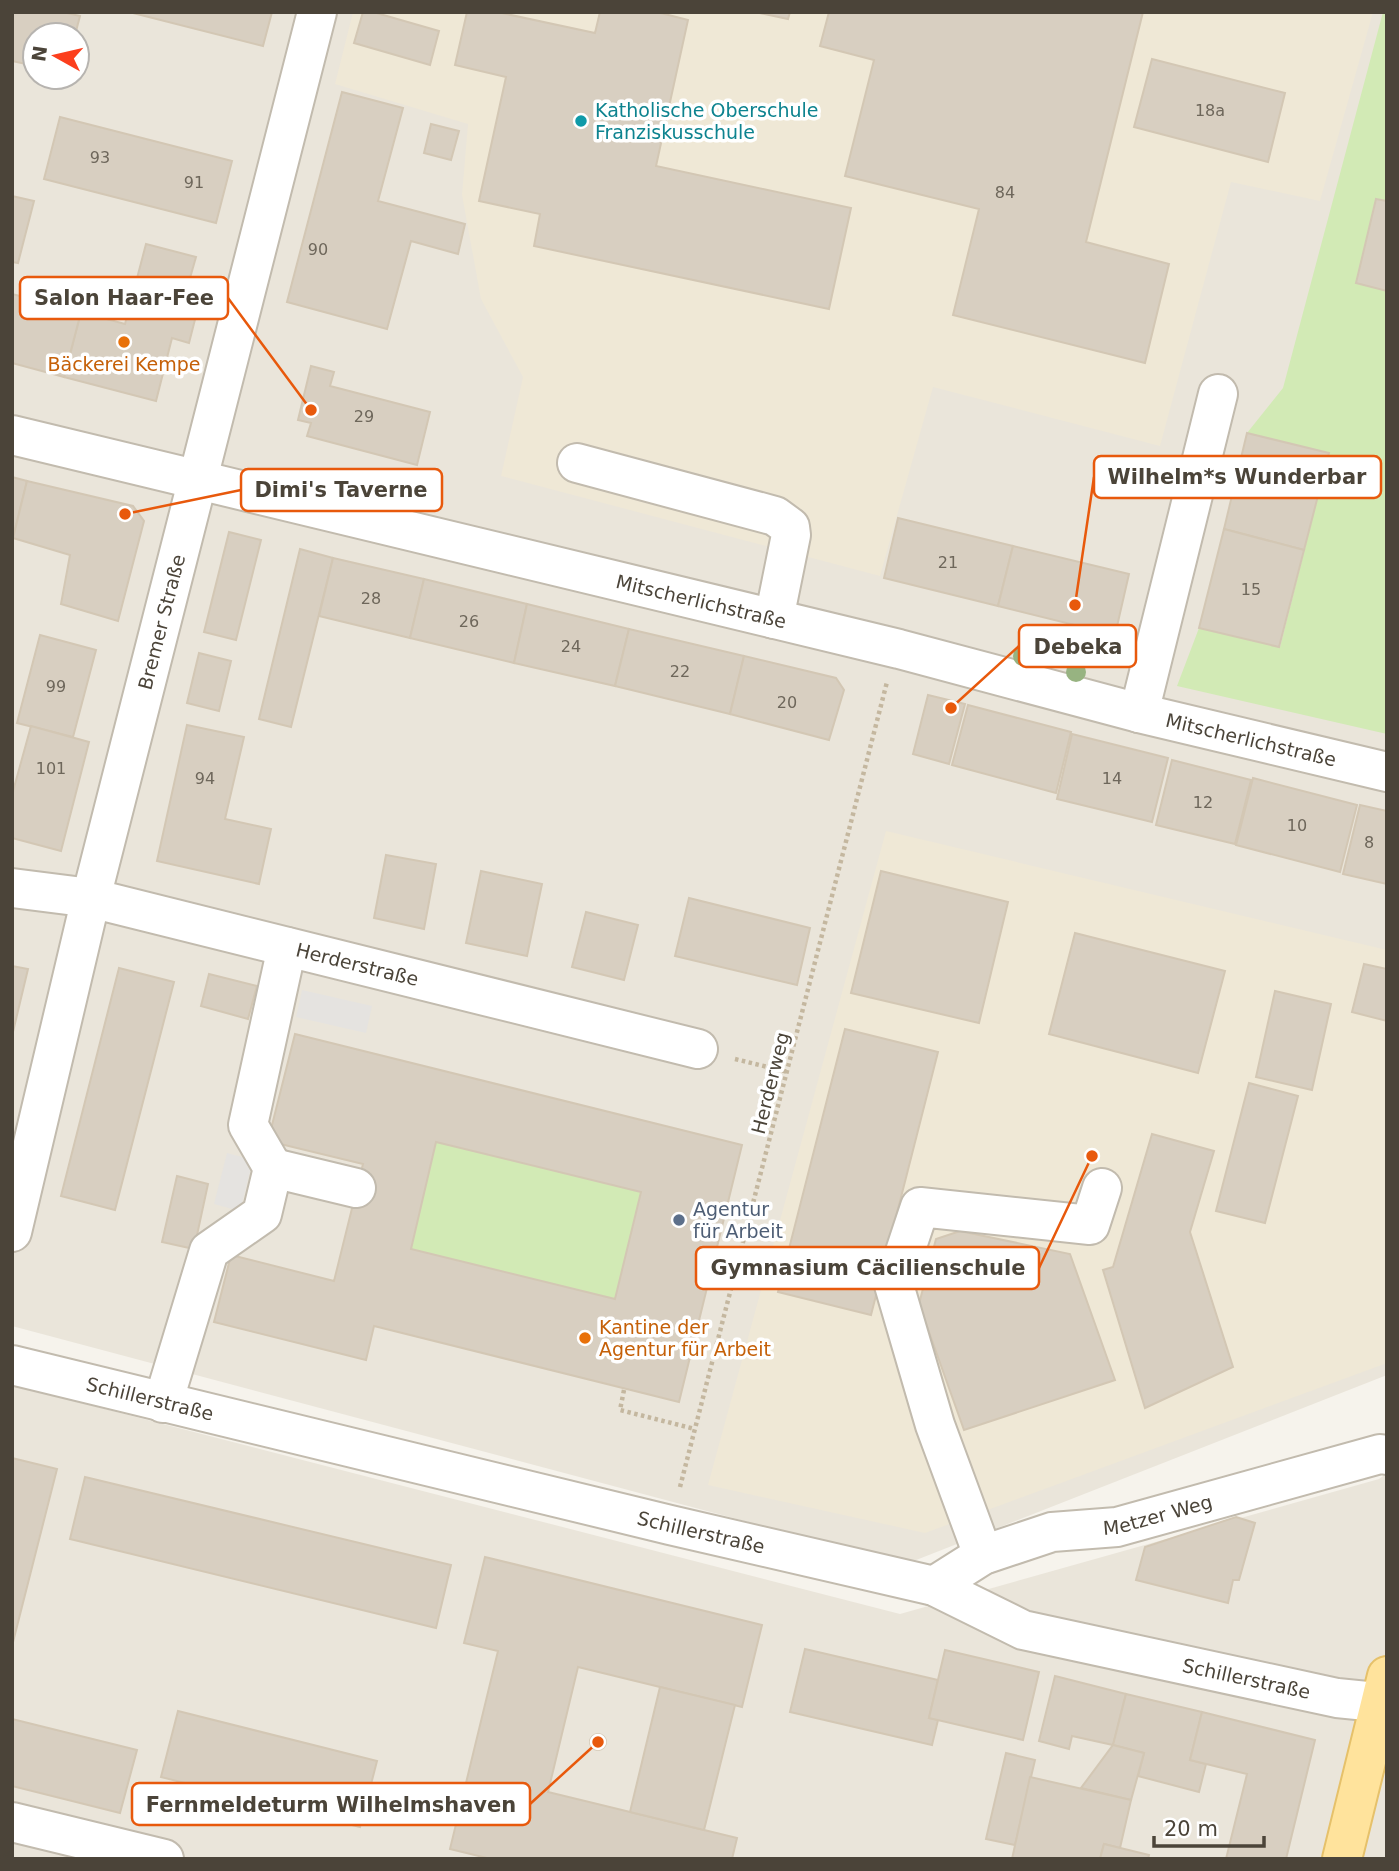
<svg xmlns="http://www.w3.org/2000/svg" width="1399" height="1871" font-family="'DejaVu Sans',sans-serif">
	<rect width="100%" height="100%" fill="#f6f3ec"/>
	<!-- residential -->
	<g fill="#eae5da" fill-rule="evenodd">
		<path d="M12 12H1387V1375L906 1564 12 1326ZM35 35H77V77H35Z"/>
		<path d="M12 1385 900 1614 1379 1479 1387 1473V1859H12Z"/>
	</g>
	<!-- education -->
	<g fill="#efe8d6">
		<path d="M353 12H1373L1320 201 1231 182 1160 446 933 387 880 576 501 476 523 377 481 299 462 195 468 124 335 84Z"/>
		<path d="M886 831 1387 950V1363L925 1533 708 1485Z"/>
	</g>
	<!-- green -->
	<g fill="#d2eab5">
		<path d="M1383 12H1387V734L1177 686 1199 628 1280 647 1329 453 1247 433 1283 388Z"/>
		<path d="M436 1142 641 1192 615 1299 411 1249Z"/>
	</g>
	<!-- parking -->
	<g fill="#e5e3e0">
		<path d="M302 990 372 1006 366 1033 296 1017Z"/>
		<path d="M227 1153 253 1160 240 1211 214 1204Z"/>
	</g>
	<!-- building -->
	<g fill="#d8cfc1" stroke="#d3c7b4" stroke-width="2" fill-rule="evenodd">
		<path d="M12 12H63L80 16 75 35H35V66L12 61Z"/>
		<path d="M129 12H272L263 46Z"/>
		<path d="M363 12H373L439 31 430 65 354 43Z"/>
		<path d="M467 12H497L595 33 600 12H657L688 20 656 166 851 208 829 309 534 246 540 214 479 201 506 77 455 65Z"/>
		<path d="M755 12H790L788 19Z"/>
		<path d="M829 12H1143L1086 242 1169 264 1145 363 953 315 979 209 845 176 874 60 820 46Z"/>
		<path d="M1152 59 1285 93 1268 162 1134 127Z"/>
		<path d="M342 92 403 108 378 201 465 224 458 254 411 241 387 329 287 302Z"/>
		<path d="M60 117 232 161 216 223 44 179Z"/>
		<path d="M431 124 459 131 451 160 424 153Z"/>
		<path d="M12 196 34 201 18 263 12 262Z"/>
		<path d="M1376 199 1387 201V291L1356 283Z"/>
		<path d="M146 244 196 257 186 292 201 296 189 343 172 338 156 401 64 377 81 312 125 324Z"/>
		<path d="M12 294 81 312 64 377 12 363Z"/>
		<path d="M311 366 334 372 330 386 430 412 417 465 307 436 311 423 298 420Z"/>
		<path d="M1247 433 1329 453 1304 550 1224 529Z"/>
		<path d="M12 477 27 481 13 538H12Z"/>
		<path d="M27 481 133 506 144 521 118 621 61 604 70 555 13 538Z"/>
		<path d="M898 518 1013 546 998 606 884 578Z"/>
		<path d="M1224 529 1304 550 1279 647 1199 628Z"/>
		<path d="M229 532 261 540 236 640 204 632Z"/>
		<path d="M1013 546 1129 574 1115 635 998 606Z"/>
		<path d="M300 549 333 558 291 727 259 719Z"/>
		<path d="M333 558 424 579 410 638 319 616Z"/>
		<path d="M424 579 527 604 514 663 410 638Z"/>
		<path d="M527 604 629 629 615 686 514 663Z"/>
		<path d="M629 629 744 656 730 714 615 686Z"/>
		<path d="M40 635 96 650 73 737 17 723Z"/>
		<path d="M199 653 231 661 219 711 187 703Z"/>
		<path d="M744 656 836 678 844 690 829 740 730 714Z"/>
		<path d="M928 695 965 704 949 764 913 754Z"/>
		<path d="M968 705 1071 732 1056 793 952 765Z"/>
		<path d="M187 725 244 737 225 819 271 829 259 884 157 861Z"/>
		<path d="M31 726 89 742 61 851 12 838V795Z"/>
		<path d="M1072 734 1168 758 1152 822 1057 799Z"/>
		<path d="M1172 760 1251 780 1235 844 1156 825Z"/>
		<path d="M1253 778 1357 805 1340 872 1236 845Z"/>
		<path d="M1360 805 1387 811V884L1343 874Z"/>
		<path d="M386 855 436 864 424 929 374 918Z"/>
		<path d="M481 871 542 884 527 956 466 943Z"/>
		<path d="M881 871 1008 902 979 1023 851 993Z"/>
		<path d="M689 898 810 928 797 985 675 956Z"/>
		<path d="M586 912 638 925 624 980 572 967Z"/>
		<path d="M1075 933 1225 971 1198 1073 1049 1034Z"/>
		<path d="M1364 964 1387 969V1021L1352 1012Z"/>
		<path d="M12 966 28 969 12 1036Z"/>
		<path d="M119 968 174 982 115 1210 61 1196Z"/>
		<path d="M209 974 257 986 248 1019 201 1006Z"/>
		<path d="M1275 991 1331 1004 1312 1090 1256 1077Z"/>
		<path d="M845 1029 938 1052 871 1315 778 1292Z"/>
		<path d="M295 1034 742 1145 679 1402 374 1326 366 1360 214 1322 231 1255 334 1281 363 1164 268 1141ZM436 1142 641 1192 615 1299 411 1249Z"/>
		<path d="M1249 1083 1298 1096 1265 1223 1216 1211Z"/>
		<path d="M1152 1134 1214 1151 1190 1232 1233 1367 1145 1408 1103 1270 1113 1267Z"/>
		<path d="M177 1176 208 1184 194 1249 162 1242Z"/>
		<path d="M960 1231 1070 1254 1115 1380 964 1430 919 1304 936 1239Z"/>
		<path d="M12 1458 57 1469 12 1646Z"/>
		<path d="M85 1477 451 1565 436 1628 70 1539Z"/>
		<path d="M1236 1517 1255 1523 1239 1580H1233L1228 1603 1136 1580 1145 1547Z"/>
		<path d="M485 1557 762 1625 742 1707 578 1667 548 1792 737 1838 732 1859H491L450 1849 498 1651 464 1643Z"/>
		<path d="M805 1649 938 1680 929 1718 938 1720 932 1745 790 1712Z"/>
		<path d="M945 1650 1039 1672 1023 1740 929 1718Z"/>
		<path d="M1055 1676 1126 1694 1113 1745 1072 1736 1069 1749 1039 1741Z"/>
		<path d="M660 1687 735 1705 704 1830 630 1812Z"/>
		<path d="M1126 1694 1202 1712 1190 1760 1206 1764 1199 1792 1138 1776 1144 1753 1113 1745Z"/>
		<path d="M178 1711 377 1761 360 1827 161 1777Z"/>
		<path d="M1202 1712 1315 1740 1286 1859H1226L1247 1774 1190 1760Z"/>
		<path d="M12 1719 137 1750 120 1813 12 1786Z"/>
		<circle cx="598" cy="1742" r="8"/>
		<path d="M1113 1745 1144 1753 1131 1800 1081 1788Z"/>
		<path d="M1006 1753 1035 1760 1015 1845 986 1839Z"/>
		<path d="M1030 1777 1131 1800 1120 1848 1104 1844 1100 1859H1012Z"/>
		<path d="M1104 1844 1149 1855 1148 1859H1100Z"/>
	</g>
	<g fill="none" stroke-linecap="round" stroke-linejoin="round">
		<defs>
			<g id="minor">
				<path id="s1" d="M12 435 899 649 1139 713 1387 772"/>
				<path d="M577 463 775 516 790 527 791 535 774 619"/>
				<path d="M1139 713 1218 394"/>
				<path id="s2" d="M12 888 91 898 698 1049"/>
				<path d="M273 1168 356 1188"/>
				<path id="s3" d="M12 1232 91 898 317 12"/>
				<path id="s4" d="M12 1365 670 1525 934 1586 1023 1630 1337 1698 1387 1703"/>
				<path d="M163 1403 209 1251 262 1214 273 1168 248 1125 287 947"/>
				<path d="M983 1555 935 1425 894 1285 920 1207 1090 1225 1102 1188"/>
				<path id="s5" d="M934 1586 983 1555 1052 1532 1117 1527 1380 1454 1387 1455"/>
				<path d="M12 1822 164 1859"/>
			</g>
			<path id="major" d="M1342 1859 1387 1676"/>
		</defs>
		<!-- minor casing -->
		<use href="#minor" stroke="#c2bbae" stroke-width="42"/>
		<!-- major casing -->
		<use href="#major" stroke="#e6c16a" stroke-width="42"/>
		<!-- path -->
		<g stroke="#c4b79f" stroke-width="4.5" stroke-dasharray="3.5 3.5" stroke-linecap="butt">
			<path d="M735 1059 788 1072"/>
			<path d="M624 1390 620 1410 695 1429"/>
			<path d="M680 1487 887 682"/>
		</g>
		<!-- minor -->
		<use href="#minor" stroke="#fff" stroke-width="38"/>
		<!-- major -->
		<use href="#major" stroke="#ffe39c" stroke-width="38"/>
	</g>
	<!-- trees -->
	<g fill="#97b381">
		<circle cx="1023" cy="656" r="10"/>
		<circle cx="1076" cy="672" r="10"/>
	</g>
	<!-- markers -->
	<circle fill="#0f9aa8" stroke="#fff" stroke-width="2.5" cx="581" cy="121" r="7"/>
	<g fill="#e8710a" stroke="#fff" stroke-width="2.5">
		<circle cx="124" cy="342" r="7"/>
		<circle cx="585" cy="1338" r="7"/>
	</g>
	<circle fill="#5c6f8a" stroke="#fff" stroke-width="2.5" cx="679" cy="1220" r="7"/>
	<g text-anchor="middle" stroke-width="7" stroke-linejoin="round" paint-order="stroke">
		<!-- number labels -->
		<g font-size="16" fill="#6e675b">
			<text x="1210" y="116">18a</text>
			<text x="100" y="163">93</text>
			<text x="194" y="188">91</text>
			<text x="1005" y="198">84</text>
			<text x="318" y="255">90</text>
			<text x="364" y="422">29</text>
			<text x="948" y="568">21</text>
			<text x="1251" y="595">15</text>
			<text x="371" y="604">28</text>
			<text x="469" y="627">26</text>
			<text x="571" y="652">24</text>
			<text x="680" y="677">22</text>
			<text x="56" y="692">99</text>
			<text x="787" y="708">20</text>
			<text x="51" y="774">101</text>
			<text x="205" y="784">94</text>
			<text x="1112" y="784">14</text>
			<text x="1203" y="808">12</text>
			<text x="1297" y="831">10</text>
			<text x="1369" y="848">8</text>
		</g>
		<!-- culture labels -->
		<g font-size="19" fill="#0d838f" stroke="#fff" text-anchor="start">
			<text x="595" y="117">Katholische Oberschule<tspan x="595" dy="22">Franziskusschule</tspan></text>
		</g>
		<!-- food labels -->
		<g font-size="19" fill="#c56008" stroke="#fff">
			<text x="124" y="371">Bäckerei Kempe</text>
			<text x="599" y="1334" text-anchor="start">Kantine der<tspan x="599" dy="22">Agentur für Arbeit</tspan></text>
		</g>
		<!-- street labels -->
		<g font-size="19" fill="#4b4439" stroke="#fff">
			<text dy="7" stroke="none"><textPath href="#s1" startOffset="709">Mitscherlichstraße</textPath></text>
			<text dy="7" stroke="none"><textPath href="#s3" startOffset="628">Bremer Straße</textPath></text>
			<text dy="7" stroke="none"><textPath href="#s1" startOffset="1276">Mitscherlichstraße</textPath></text>
			<text dy="7" stroke="none"><textPath href="#s2" startOffset="354">Herderstraße</textPath></text>
			<text transform="translate(770 1083) rotate(-76)" y="7">Herderweg</text>
			<text dy="7" stroke="none"><textPath href="#s4" startOffset="142">Schillerstraße</textPath></text>
			<text dy="7" stroke="none"><textPath href="#s5" startOffset="238">Metzer Weg</textPath></text>
			<text dy="7" stroke="none"><textPath href="#s4" startOffset="709">Schillerstraße</textPath></text>
			<text dy="7" stroke="none"><textPath href="#s4" startOffset="1276">Schillerstraße</textPath></text>
		</g>
		<!-- service labels -->
		<g font-size="19" fill="#4e5e75" stroke="#fff" text-anchor="start">
			<text x="693" y="1216">Agentur<tspan x="693" dy="22">für Arbeit</tspan></text>
		</g>
	</g>
	<!-- callouts -->
	<path fill="none" stroke="#e8590c" stroke-width="2.5" d="M311 410L228 298M1075 605L1094 477M125 514L241 490M951 708L1019 646M1092 1156L1039 1268M598 1742L530 1804"/>
	<g fill="#e8590c" stroke="#fff" stroke-width="2.5">
		<circle cx="311" cy="410" r="7"/>
		<circle cx="1075" cy="605" r="7"/>
		<circle cx="125" cy="514" r="7"/>
		<circle cx="951" cy="708" r="7"/>
		<circle cx="1092" cy="1156" r="7"/>
		<circle cx="598" cy="1742" r="7"/>
	</g>
	<g fill="#fff" stroke="#e8590c" stroke-width="2.5">
		<rect x="20" y="277" width="208" height="42" rx="7"/>
		<rect x="1094" y="456" width="287" height="42" rx="7"/>
		<rect x="241" y="469" width="201" height="42" rx="7"/>
		<rect x="1019" y="625" width="117" height="42" rx="7"/>
		<rect x="696" y="1247" width="343" height="42" rx="7"/>
		<rect x="132" y="1783" width="398" height="42" rx="7"/>
	</g>
	<g font-size="21" text-anchor="middle" font-weight="bold" fill="#4b4439">
		<text x="124" y="305">Salon Haar-Fee</text>
		<text x="1237" y="484">Wilhelm*s Wunderbar</text>
		<text x="341" y="497">Dimi's Taverne</text>
		<text x="1078" y="654">Debeka</text>
		<text x="868" y="1275">Gymnasium Cäcilienschule</text>
		<text x="331" y="1812">Fernmeldeturm Wilhelmshaven</text>
	</g>
	<!-- border -->
	<rect width="1399" height="1871" fill="none" stroke="#4b4439" stroke-width="28"/>
	<!-- north arrow -->
	<g transform="translate(56 56) rotate(278)"><circle r="33" fill="#ffffff" stroke="#b7b4b0" stroke-width="2"/>
	<path d="M0-5L12 26L0 18L-12 26Z" fill="#fc3f1d"/>
	<text y="-10" font-size="19" font-weight="bold" text-anchor="middle" fill="#4b4439">N</text>
	</g>
	<!-- scale -->
	<path d="M1154 1836v10h110v-10" fill="none" stroke="#4b4439" stroke-width="3.5"/>
	<text x="1164" y="1836" font-size="21" fill="#4b4439" stroke="#ffffff" stroke-width="5" paint-order="stroke">20 m</text>
</svg>
